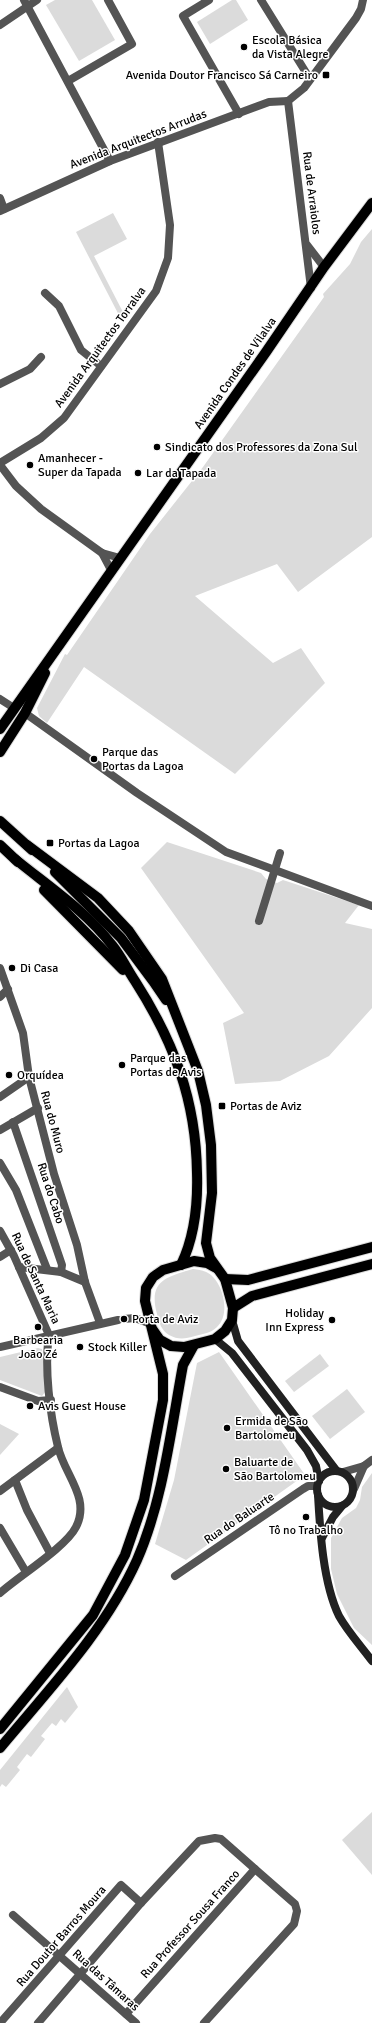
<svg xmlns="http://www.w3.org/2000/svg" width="372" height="2023" font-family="Signika,sans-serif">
	<rect width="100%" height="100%" fill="#fff"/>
	<!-- green -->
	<g fill="#dbdbdb">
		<path d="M55 0H92L115 40 79 61 46 5Z"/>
		<path d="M232 0H236L248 20 210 44 197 22Z"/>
		<path d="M113 213 127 239 94 256 126 318 123 323 76 232Z"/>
		<path d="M372 229V537L298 592 277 564 195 596 273 663 301 648 325 683 235 774 84 667 47 723 39 716 37 708 65 654 67 655 150 534 203 467 324 297 323 294 350 264 361 242Z"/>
		<path d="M167 842 261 873 266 879 277 883 283 880 359 905 345 923 372 929V1008L329 1056 280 1081 235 1084 223 1023 244 1013 141 868Z"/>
		<path d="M193 1269C200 1270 208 1271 213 1277 224 1288 230 1315 217 1327 211 1333 203 1334 195 1336 185 1339 178 1340 169 1335 161 1330 159 1322 157 1314 148 1281 166 1277 193 1269Z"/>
		<path d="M38 1348 42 1349 46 1391 42 1396 0 1380V1357Z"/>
		<path d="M219 1352 305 1475 186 1560 155 1544 174 1480 197 1363Z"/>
		<path d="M320 1354 329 1366 294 1392 285 1381Z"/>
		<path d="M347 1389 365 1412 330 1439 312 1416Z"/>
		<path d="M0 1424 19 1434 0 1455Z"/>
		<path d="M372 1473V1645L354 1628 337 1594 331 1569V1538L342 1518 356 1508 360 1500 362 1487Z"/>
		<path d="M67 1687 78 1707 65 1723 61 1719 56 1726 52 1723 41 1736 45 1739 31 1757 27 1754 17 1767 20 1770 6 1787 2 1784 0 1787V1770Z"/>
		<path d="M372 1812V1875L342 1840Z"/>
	</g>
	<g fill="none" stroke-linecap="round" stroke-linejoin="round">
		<defs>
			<g id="primary">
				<path d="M0 729 266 352 324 267 372 203"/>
				<path d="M0 752 25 713 45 673"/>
				<path d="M0 821 32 850"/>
				<path d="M0 845 18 862"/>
				<path d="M27 845 98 898 129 931 162 979 198 1071 206 1105 211 1145 212 1193 206 1243 210 1258 225 1279 233 1308 232 1320 225 1331 215 1339 184 1347 171 1346 160 1340 153 1330"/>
				<path d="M15 859C48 886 86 911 112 945 121 956 127 969 135 981 174 1042 196 1100 197 1173 198 1205 195 1236 181 1265"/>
				<path d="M55 872 121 938 153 981 166 1000"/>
				<path d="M44 890 123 970"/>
				<path d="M225 1279 248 1280 372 1247"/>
				<path d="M233 1308 252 1296 372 1264"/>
				<path d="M0 1729 93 1615 125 1555 144 1500 163 1400V1374L145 1301 146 1288 153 1277 163 1270 194 1261 207 1263 216 1268"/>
				<path d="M0 1748C49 1689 105 1631 137 1560 163 1501 171 1429 183 1365L194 1345"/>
			</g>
		</defs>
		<!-- primary casing -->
		<use href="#primary" stroke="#dbdbdb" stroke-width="12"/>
		<!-- street -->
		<g stroke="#545454" stroke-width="8">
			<path d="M24 0 110 161"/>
			<path d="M209 0 183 16 239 114"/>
			<path d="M261 0 310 79"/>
			<path d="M0 25 37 0"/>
			<path d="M68 81 132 44 108 0"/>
			<path d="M288 101 311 288"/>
			<path d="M288 101 304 88 356 18 361 9 363 0"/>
			<path d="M0 198 4 209"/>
			<path d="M0 211 110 161 269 102 288 101"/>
			<path d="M307 245 324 267"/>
			<path d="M45 293 59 306 81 350 101 366"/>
			<path d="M0 384 30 369 41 357"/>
			<path d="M0 463 41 438 64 418 156 291 168 258 170 225 158 142"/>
			<path d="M0 465 16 486 41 509 102 553 120 558"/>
			<path d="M102 553 111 570"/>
			<path d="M0 699 14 708"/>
			<path d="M25 713 137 793 226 852 372 906"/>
			<path d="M259 921 280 853"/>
			<path d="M0 968 23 1033 29 1077 54 1174 77 1245 85 1282 100 1323"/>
			<path d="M0 997 8 989"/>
			<path d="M0 1097 29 1077"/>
			<path d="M13 1122 62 1265 61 1272"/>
			<path d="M0 1130 38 1108"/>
			<path d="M0 1163 16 1190 47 1269"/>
			<path d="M0 1231 14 1256 49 1335"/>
			<path d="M0 1257 11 1250"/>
			<path d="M19 1267 61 1272 85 1282"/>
			<path d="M124 1319 135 1318 151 1324"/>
			<path d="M0 1347 118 1320"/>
			<path d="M0 1387 38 1401 51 1400"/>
			<path d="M343 1472 364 1466 372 1460"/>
			<path d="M15 1480 27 1510 50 1553"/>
			<path d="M354 1489 364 1466"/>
			<path d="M0 1491 58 1448"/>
			<path d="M0 1528 26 1572"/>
			<path d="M175 1576 303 1489 308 1486H317"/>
			<path d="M0 1593C19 1576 66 1547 76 1527 91 1498 64 1474 58 1447 50 1415 44 1368 49 1335"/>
			<path d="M13 1915 136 2023"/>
			<path d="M126 2014 255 1869 295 1904 297 1911 294 1924 204 2023"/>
			<path d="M0 2023 121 1885 141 1903"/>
			<path d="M38 2023 141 1903 199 1841 215 1838 221 1839 255 1869"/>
		</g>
		<!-- secondary -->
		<g stroke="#212121" stroke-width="8">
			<path d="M232 1320 238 1341 336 1470"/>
			<path d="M215 1339 232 1353 307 1450 316 1466 319 1481"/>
			<circle cx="335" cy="1489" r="18"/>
			<path d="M318 1495C320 1531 323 1583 339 1616 348 1632 361 1646 372 1661"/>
			<path d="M322 1538 333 1517 342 1506"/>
		</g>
		<!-- primary -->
		<use href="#primary" stroke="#000" stroke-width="10"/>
	</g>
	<!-- markers -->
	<g fill="#000" stroke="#fff" stroke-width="1.5">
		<circle cx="244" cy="47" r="4"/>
		<rect x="322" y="71" width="8" height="8" rx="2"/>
		<circle cx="157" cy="447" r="4"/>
		<circle cx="30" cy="465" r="4"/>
		<circle cx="138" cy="473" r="4"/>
		<circle cx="94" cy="759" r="4"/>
		<rect x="46" y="839" width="8" height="8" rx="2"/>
		<circle cx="12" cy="968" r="4"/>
		<circle cx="122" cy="1065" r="4"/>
		<circle cx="9" cy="1075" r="4"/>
		<rect x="218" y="1102" width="8" height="8" rx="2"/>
		<circle cx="124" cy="1319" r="4"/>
		<circle cx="332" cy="1320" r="4"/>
		<circle cx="38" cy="1327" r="4"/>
		<circle cx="80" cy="1347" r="4"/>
		<circle cx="30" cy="1406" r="4"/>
		<circle cx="227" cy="1428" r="4"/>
		<circle cx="226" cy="1469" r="4"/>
		<circle cx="306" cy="1517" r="4"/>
	</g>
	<g text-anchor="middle" stroke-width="3" stroke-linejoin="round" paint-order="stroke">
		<!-- poi labels -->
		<g font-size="12" fill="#000" stroke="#fff" text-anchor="start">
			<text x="252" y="44">Escola Básica<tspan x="252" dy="14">da Vista Alegre</tspan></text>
			<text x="318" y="79" text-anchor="end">Avenida Doutor Francisco Sá Carneiro</text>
			<text x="165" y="451">Sindicato dos Professores da Zona Sul</text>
			<text x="38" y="462">Amanhecer -<tspan x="38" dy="14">Super da Tapada</tspan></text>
			<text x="146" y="477">Lar da Tapada</text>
			<text x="102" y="756">Parque das<tspan x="102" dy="14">Portas da Lagoa</tspan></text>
			<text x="58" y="847">Portas da Lagoa</text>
			<text x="20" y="972">Di Casa</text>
			<text x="130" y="1062">Parque das<tspan x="130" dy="14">Portas de Avis</tspan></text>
			<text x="17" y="1079">Orquídea</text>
			<text x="230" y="1110">Portas de Aviz</text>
			<text x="324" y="1317" text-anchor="end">Holiday<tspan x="324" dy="14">Inn Express</tspan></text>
			<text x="132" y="1323">Porta de Aviz</text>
			<text x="38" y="1344" text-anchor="middle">Barbearia<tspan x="38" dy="14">João Zé</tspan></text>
			<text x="88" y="1351">Stock Killer</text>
			<text x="38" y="1410">Avis Guest House</text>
			<text x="235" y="1425">Ermida de São<tspan x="235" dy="14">Bartolomeu</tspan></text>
			<text x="234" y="1466">Baluarte de<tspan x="234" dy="14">São Bartolomeu</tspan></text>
			<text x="306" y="1534" text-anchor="middle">Tô no Trabalho</text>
		</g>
		<!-- street labels -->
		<g font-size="12" fill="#000" stroke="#fff">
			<text transform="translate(138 139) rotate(-21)" y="4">Avenida Arquitectos Arrudas</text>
			<text transform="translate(312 193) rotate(83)" y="4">Rua de Arraiolos</text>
			<text transform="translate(100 347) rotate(-54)" y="4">Avenida Arquitectos Torralva</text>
			<text transform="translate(235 373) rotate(-55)" y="4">Avenida Condes de Vilalva</text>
			<text transform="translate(53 1122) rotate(75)" y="4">Rua do Muro</text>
			<text transform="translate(51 1193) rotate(72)" y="4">Rua do Cabo</text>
			<text transform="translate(36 1278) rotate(65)" y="4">Rua de Santa Maria</text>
			<text transform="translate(239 1518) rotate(-34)" y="4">Rua do Baluarte</text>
			<text transform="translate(190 1924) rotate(-48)" y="4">Rua Professor Sousa Franco</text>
			<text transform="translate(61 1936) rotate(-49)" y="4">Rua Doutor Barros Moura</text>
			<text transform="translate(106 1980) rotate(42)" y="4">Rua das Tâmaras</text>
		</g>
	</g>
</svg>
